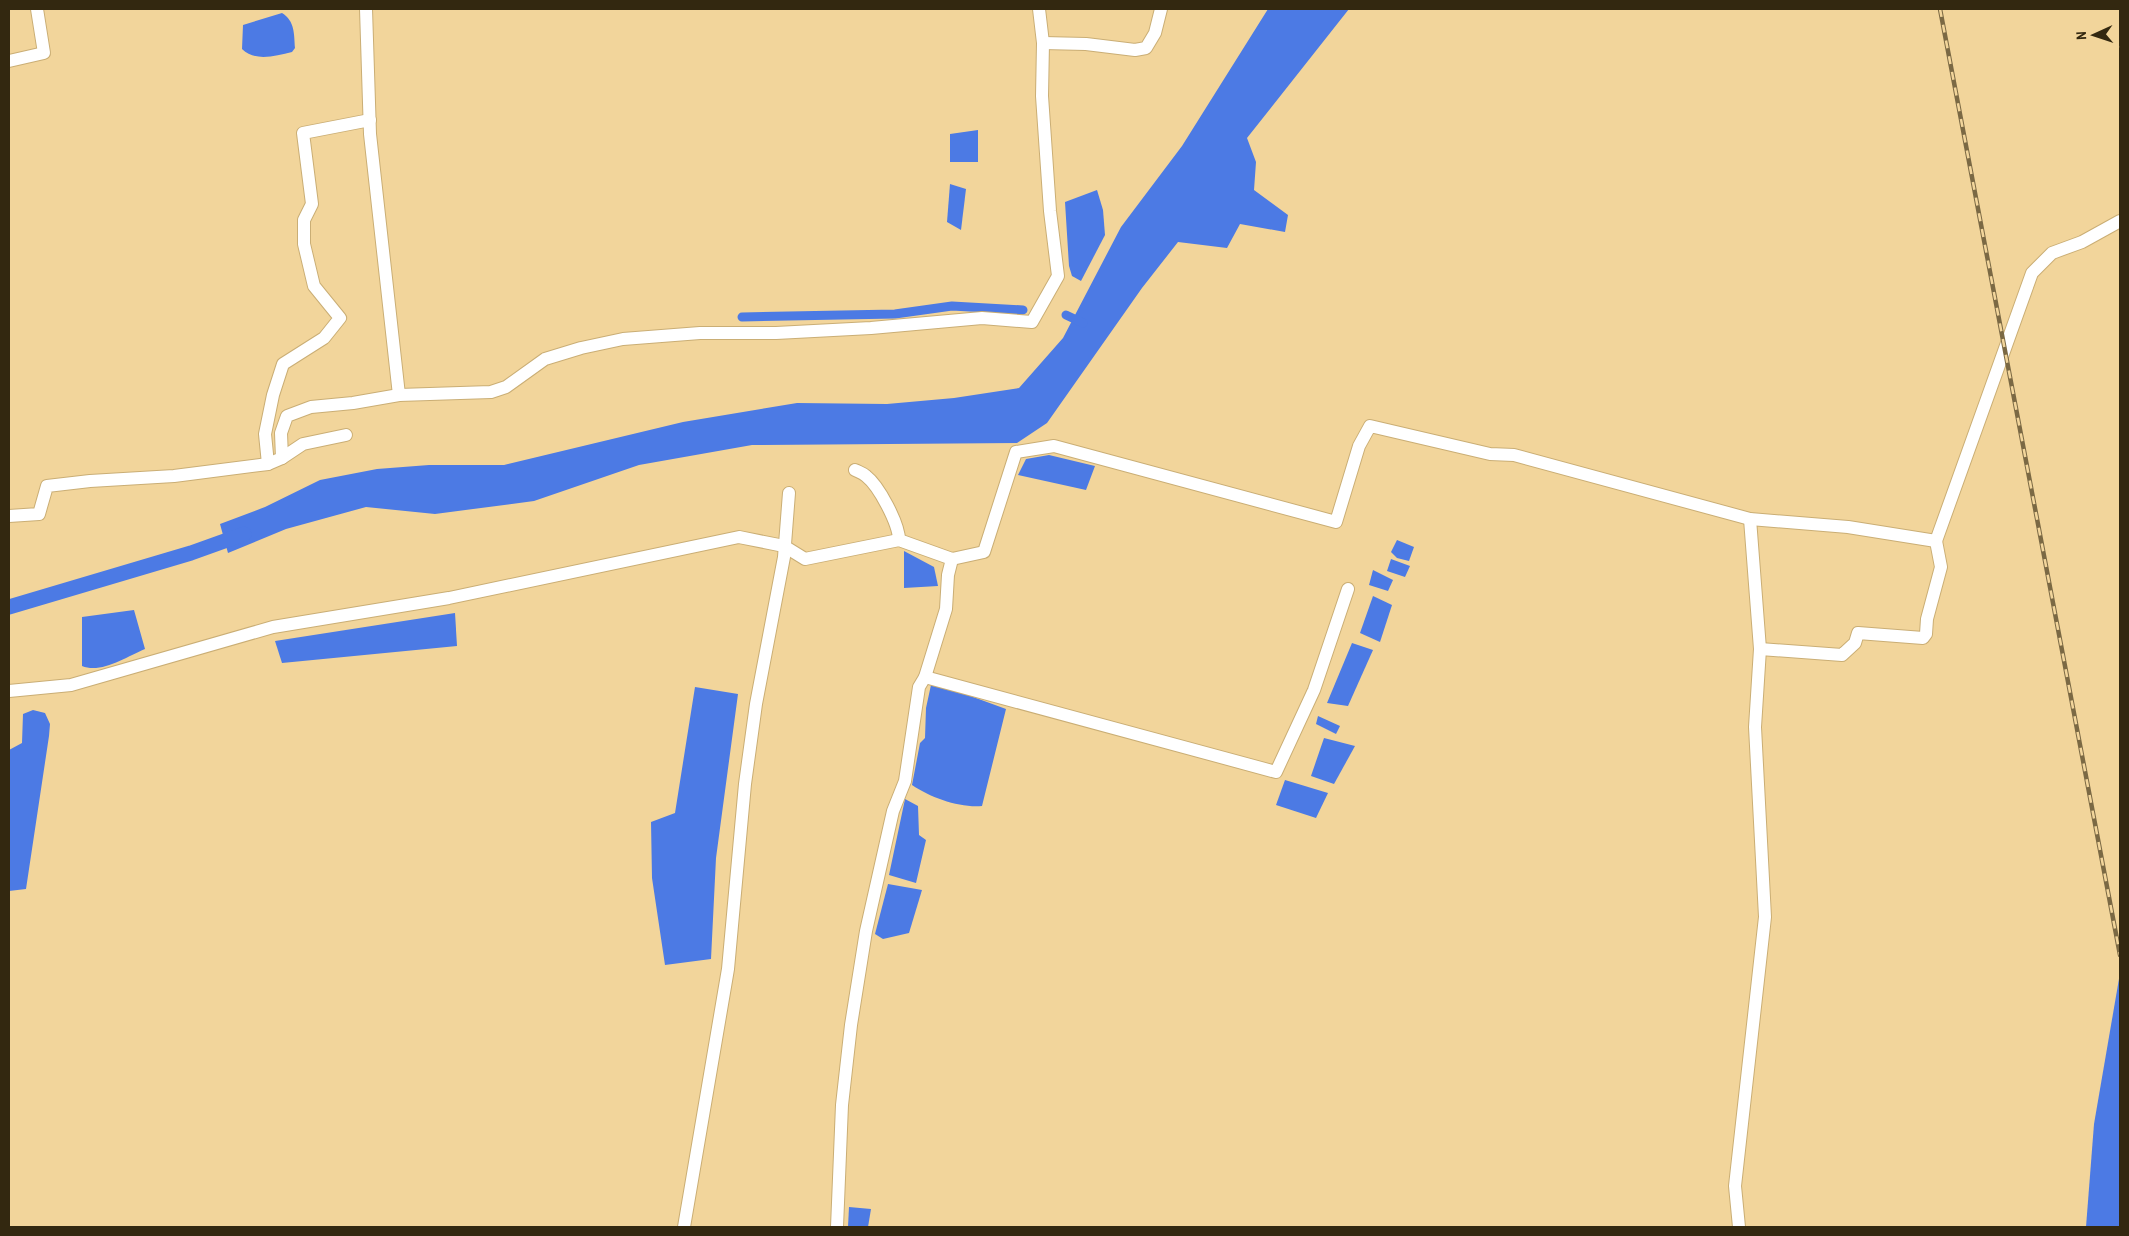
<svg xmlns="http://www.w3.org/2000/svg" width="2129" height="1236" font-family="'Archivo Narrow',sans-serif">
	<rect width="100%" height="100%" fill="#f2d59b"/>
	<!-- water -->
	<g fill="#4c7ae4">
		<path d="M1268 9H1349L1247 138 1256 162 1254 190 1288 215 1285 232 1240 224 1227 248 1178 242 1142 288 1047 423 1017 443 752 445 639 465 534 501 435 514 366 507 286 529 228 553 220 524 265 507 320 480 377 469 429 465H504L683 422 797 403 887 404 954 398 1019 388 1063 338 1121 227 1182 146Z"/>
		<path d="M282 13C295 21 294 34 295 48L292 52C275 56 255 62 242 49L243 25Z"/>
		<path d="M978 130V162H950V134Z"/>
		<path d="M950 184 966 189 961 230 947 222Z"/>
		<path d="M1097 190 1103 210 1105 235 1081 281 1072 276 1069 266 1065 202Z"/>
		<path d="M1049 455 1095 466 1086 490 1018 475 1026 459Z"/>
		<path d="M1397 540 1414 547 1409 561 1397 558 1391 552Z"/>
		<path d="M904 551 934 567 938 586 904 588Z"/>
		<path d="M1391 559 1410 566 1405 577 1387 571Z"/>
		<path d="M1373 570 1393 580 1388 591 1369 585Z"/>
		<path d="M1373 596 1392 605 1380 642 1360 633Z"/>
		<path d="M134 610 145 649C126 657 101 674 82 666V617Z"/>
		<path d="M455 613 457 646 282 663 275 641Z"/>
		<path d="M1352 643 1373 650 1348 706 1327 703Z"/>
		<path d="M935 683 1006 709 982 806C960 808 931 798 912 785L920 743 925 738 926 708 931 685Z"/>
		<path d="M695 687 738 694 716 858 711 959 665 965 652 878 651 822 675 813Z"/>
		<path d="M33 710 45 713 50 724 49 736 26 889 9 891V750L22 743 23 714Z"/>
		<path d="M1318 716 1340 726 1336 734 1316 724Z"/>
		<path d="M1324 738 1355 746 1334 784 1311 776Z"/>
		<path d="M1285 780 1328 793 1316 818 1276 805Z"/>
		<path d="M905 799 918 806 919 835 926 840 916 883 889 875Z"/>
		<path d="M888 884 922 890 909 933 883 939 875 934Z"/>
		<path d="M2120 973V1227H2086L2094 1124Z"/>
		<path d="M849 1207 871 1209 868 1227H848Z"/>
	</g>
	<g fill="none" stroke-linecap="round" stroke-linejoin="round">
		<!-- canal -->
		<g stroke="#4c7ae4" stroke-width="9">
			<path d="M1066 315 1083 323"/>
			<path d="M742 317 895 314 952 306 1023 310"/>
		</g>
		<!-- river -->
		<path stroke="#4c7ae4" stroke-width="15" d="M9 607 191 553 244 534"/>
		<defs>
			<g id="minor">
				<path d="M1043 43 1086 44 1135 50 1146 48 1155 33 1161 9"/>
				<path d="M9 61 44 53 37 9"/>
				<path d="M399 395 491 392 506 387 545 359 581 348 623 339 700 333H776L871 328 982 318 1032 322 1058 276 1050 211 1042 96 1043 43 1039 9"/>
				<path d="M282 458 303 444 346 435"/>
				<path d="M268 464 265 434 273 395 283 364 324 338 340 318 314 286 304 244V220L312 204 303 133 370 120"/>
				<path d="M855 470C859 472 863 473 866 476 879 486 899 524 899 540"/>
				<path d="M9 516 39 514 47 486 90 481 174 476 268 464 282 458 281 433 287 416 311 407 353 403 399 395 370 134 366 9"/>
				<path d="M1760 649 1842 655 1855 643 1858 633 1923 638 1926 634 1927 619 1941 567 1936 541"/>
				<path d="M925 677 1276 772 1314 690 1348 589"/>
				<path d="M9 691 71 685 273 627 449 598 739 537 784 546 805 559 899 540 952 559 984 552 1016 452 1054 446 1336 522 1359 446 1370 426 1490 454 1514 455 1750 519 1848 527 1936 541 2032 273 2052 253 2082 242 2120 221"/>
				<path d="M684 1227 728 969 745 784 756 704 784 557 789 493"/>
				<path d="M837 1227 842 1105 851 1025 866 931 893 811 905 781 919 687 925 677 946 609 948 575 952 559"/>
				<path d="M1739 1227 1735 1186 1765 917 1755 727 1760 649 1750 519"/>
			</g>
		</defs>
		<!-- minor casing -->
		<use href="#minor" stroke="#caae75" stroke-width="14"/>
		<!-- minor -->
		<use href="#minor" stroke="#fff" stroke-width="12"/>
		<defs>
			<path id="rail" d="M1940 9 2120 955"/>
		</defs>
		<!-- rail casing -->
		<use href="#rail" stroke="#7b6944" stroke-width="4.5"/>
		<!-- rail -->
		<use href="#rail" stroke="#f2d59b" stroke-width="2.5" stroke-dasharray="8" stroke-linecap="butt"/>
	</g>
	<!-- border -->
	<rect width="2129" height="1236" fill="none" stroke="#332810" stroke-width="20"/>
	<!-- north arrow -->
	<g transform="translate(2094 35) rotate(267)" stroke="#f2d59b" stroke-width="4" paint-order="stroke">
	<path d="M0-4L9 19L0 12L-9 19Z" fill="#332810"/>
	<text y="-8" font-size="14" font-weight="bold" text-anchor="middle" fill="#332810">N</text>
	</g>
</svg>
